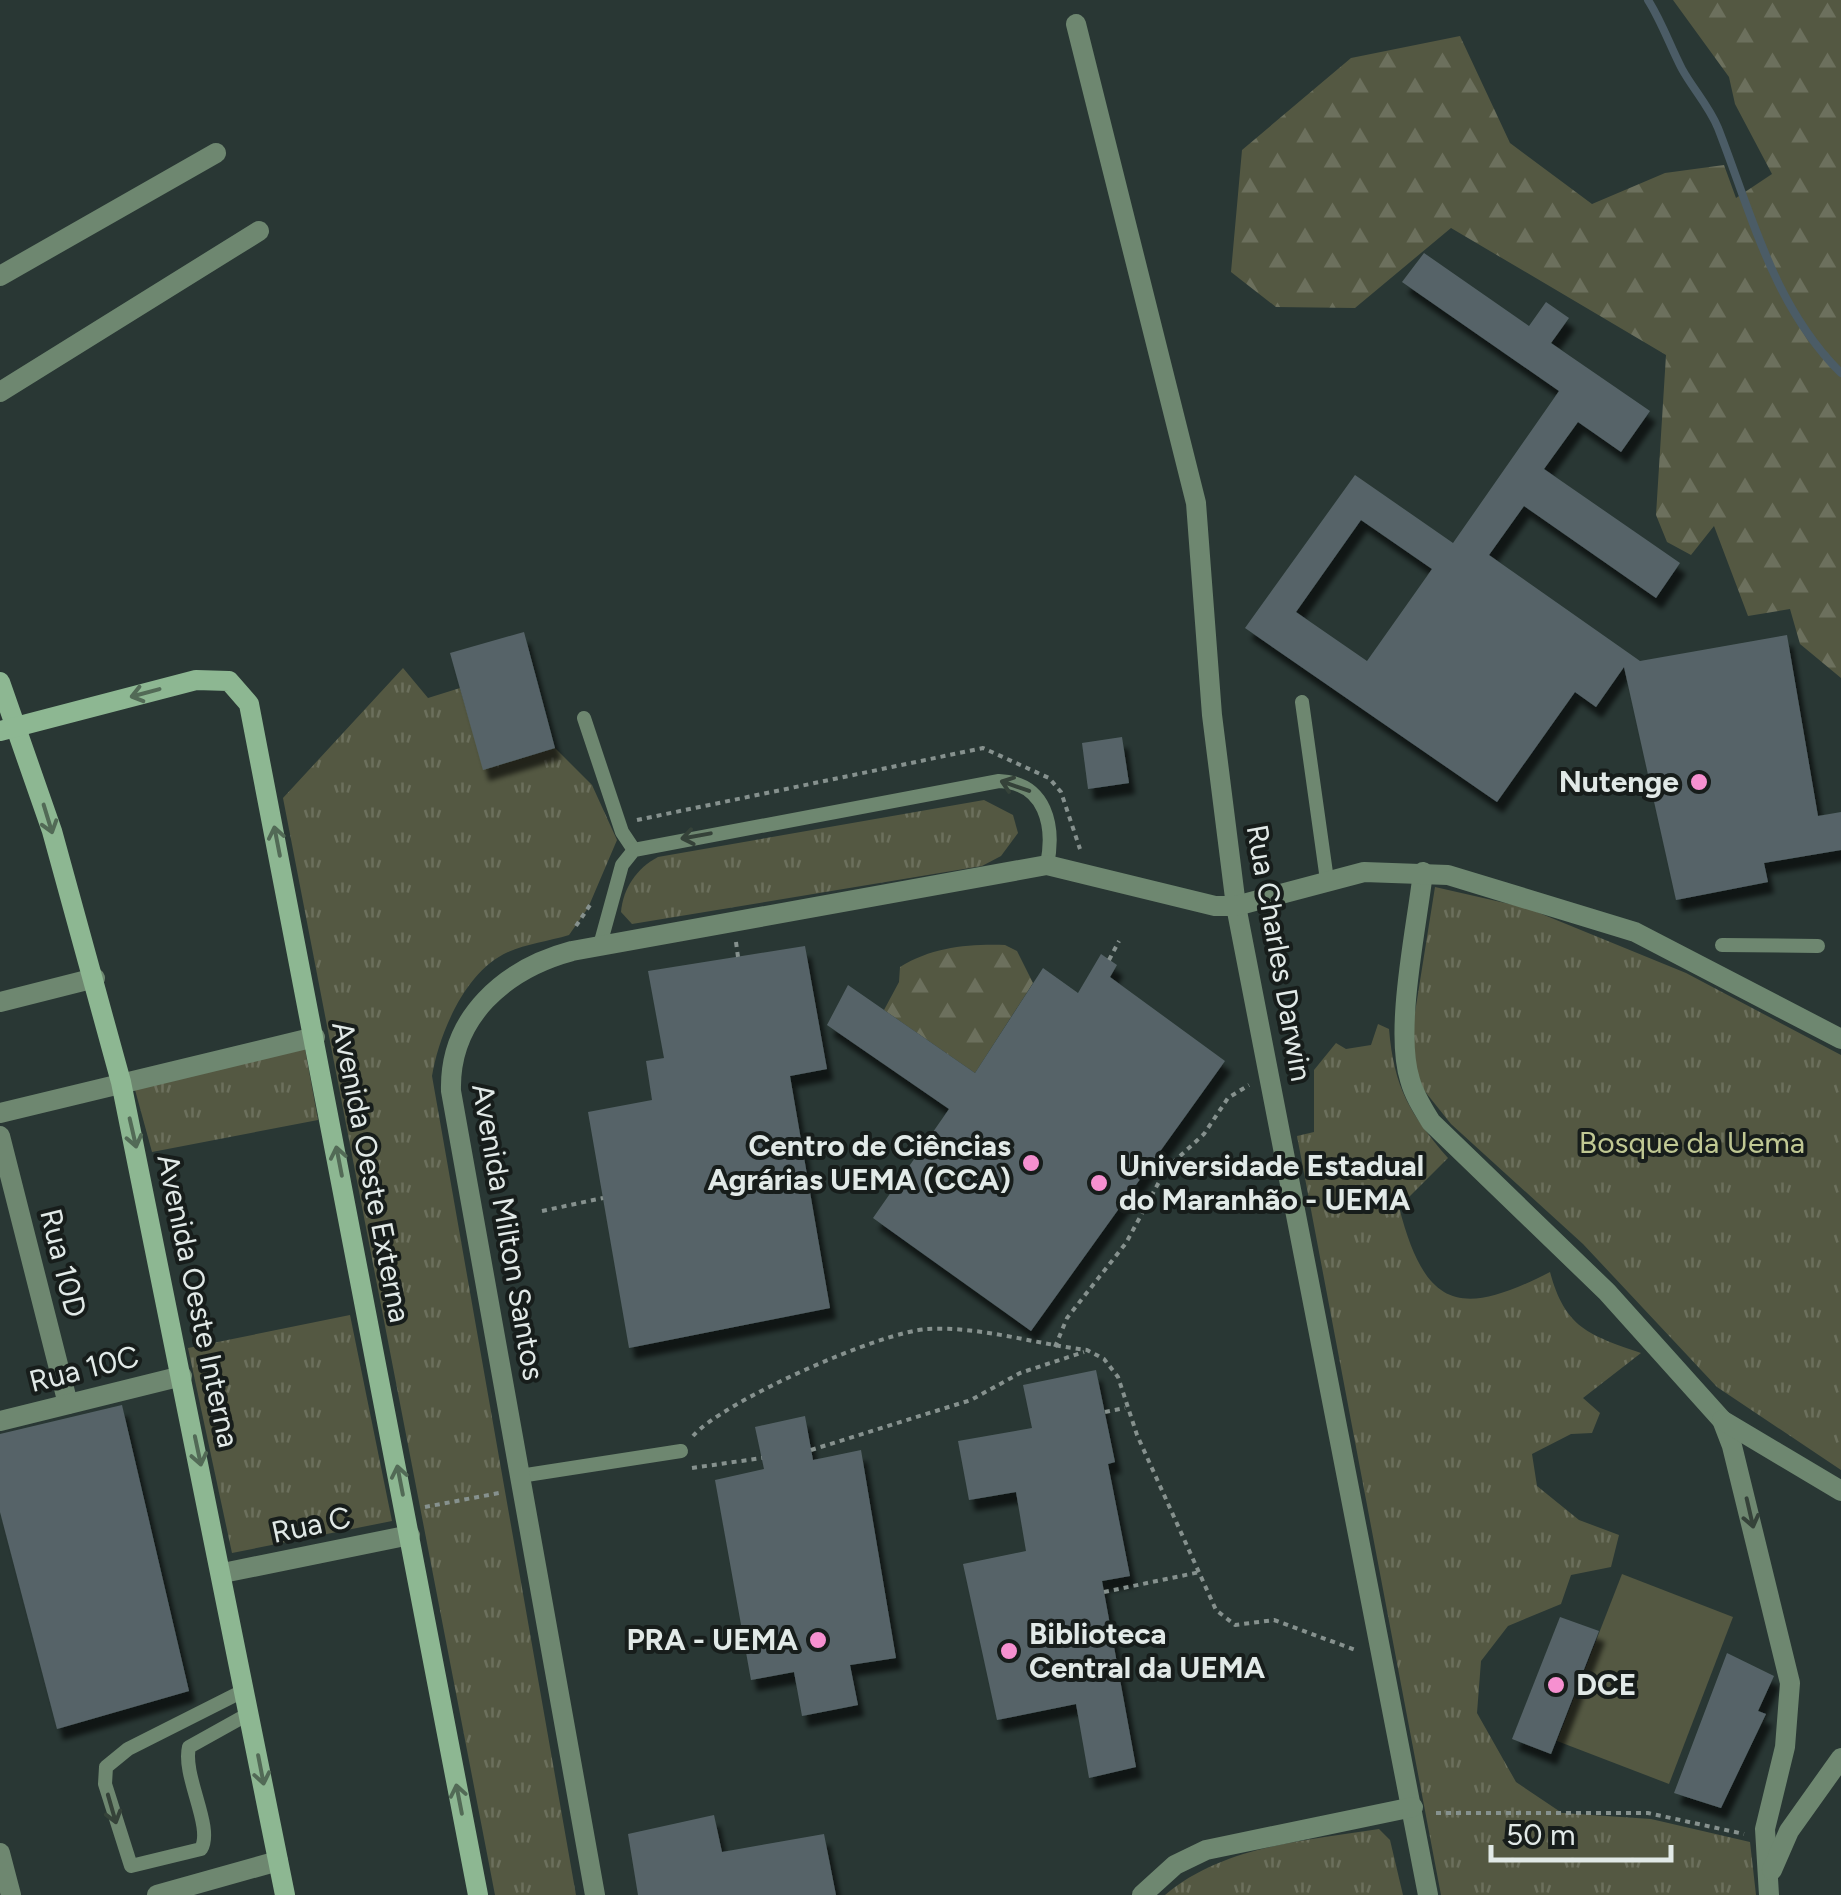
<svg xmlns="http://www.w3.org/2000/svg" width="1841" height="1895" font-family="Figtree,sans-serif">
	<defs>
		<pattern id="grass-tufts" width="24" height="20" patternUnits="userSpaceOnUse" patternTransform="scale(2.5)"><rect width="24" height="20" fill="#545842"/><path d="M3 7l-1-3M5 7V3M7 7l1-3M15 17l-1-3M17 17v-4M19 17l1-3" fill="none" stroke="#6c705d"/></pattern>
		<pattern id="forest-firs" width="22" height="20" patternUnits="userSpaceOnUse" patternTransform="scale(2.5)"><rect width="22" height="20" fill="#545842"/><path d="M5 1l3.5 6h-7zM16 11l3.5 6h-7z" fill="#6c705d"/></pattern>
		<filter id="shadow"><feDropShadow dx="6" dy="11" stdDeviation="2.5" flood-color="#0009"/></filter>
	</defs>
	<rect width="100%" height="100%" fill="#293734"/>
	<!-- grass -->
	<g fill="url(#grass-tufts)">
		<path d="M403 668 428 698 460 688 484 769 555 748 592 785 617 840 588 908 569 935C549 941 526 944 508 952 465 971 439 1034 432 1076L576 1895H495L283 798Z"/>
		<path d="M984 800 1013 815 1018 833 1001 856 982 866 632 924 621 912C623 888 637 868 658 857Z"/>
		<path d="M1435 887 1527 908 1686 973 1841 1055V1470L1717 1387 1583 1244 1451 1124 1423 1089 1409 1050Z"/>
		<path d="M1378 1024 1389 1029C1394 1088 1410 1114 1448 1158L1399 1207C1425 1308 1459 1319 1550 1272 1565 1328 1589 1335 1641 1353L1583 1398 1600 1413 1592 1433 1571 1434 1532 1454 1537 1486 1579 1520 1619 1535 1611 1567 1571 1575 1561 1604 1508 1626 1481 1661 1477 1713 1516 1782 1562 1813 1651 1819 1750 1842 1756 1895H1441L1297 1136 1314 1132V1070L1336 1043 1346 1049 1371 1045Z"/>
		<path d="M305 1049 318 1120 152 1152 134 1086Z"/>
		<path d="M350 1315 392 1521 232 1553 188 1348Z"/>
		<path d="M1379 1829 1390 1840 1403 1895H1165C1224 1845 1305 1841 1379 1829Z"/>
	</g>
	<!-- forest -->
	<g fill="url(#forest-firs)">
		<path d="M1673 0H1841V678L1800 644 1790 609 1748 616 1714 526 1691 555 1667 542 1656 515 1666 355 1451 228 1355 308 1276 307 1231 272 1242 150 1351 58 1460 36 1510 143 1592 204 1665 173 1724 165 1736 198 1772 174 1735 104 1729 77Z"/>
		<path d="M1005 945 1017 951 1033 983 975 1073 884 1010 899 982 900 967C933 947 967 944 1005 945Z"/>
	</g>
	<!-- pitch -->
	<path fill="#545842" d="M1622 1574 1733 1617 1669 1784 1557 1741Z"/>
	<g fill="none" stroke-linecap="round" stroke-linejoin="round">
		<!-- stream -->
		<path stroke="#4b5c66" stroke-width="8" d="M1648 0C1662 22 1670 46 1682 69 1693 89 1709 106 1718 128 1752 215 1773 305 1841 373"/>
	</g>
	<!-- building -->
	<g fill="#566468" fill-rule="evenodd" filter="url(#shadow)">
		<path d="M1424 253 1529 326 1546 302 1569 318 1551 343 1650 411 1621 452 1578 422 1544 469 1680 563 1656 598 1524 506 1489 555 1640 661 1787 635 1818 816 1841 812V850L1764 863 1768 882 1676 900 1624 667 1596 707 1575 692 1497 802 1245 628 1355 475 1453 543 1559 391 1402 282ZM1361 520 1432 569 1367 661 1296 612Z"/>
		<path d="M524 632 555 748 483 770 450 653Z"/>
		<path d="M1122 737 1129 783 1088 789 1082 743Z"/>
		<path d="M805 946 827 1069 790 1076 830 1308 629 1348 588 1112 652 1100 646 1061 664 1058 648 971Z"/>
		<path d="M1101 954 1117 965 1110 977 1225 1061 1031 1331 873 1218 949 1109 827 1025 848 985 975 1073 1043 968 1078 993Z"/>
		<path d="M1096 1370 1115 1462 1108 1464 1130 1576 1102 1581 1136 1767 1089 1778 1076 1704 997 1720 963 1564 1026 1551 1016 1492 969 1500 958 1441 1032 1428 1023 1385Z"/>
		<path d="M122 1405 189 1691 57 1729 0 1512V1434Z"/>
		<path d="M805 1416 813 1460 861 1450 896 1658 850 1665 858 1705 802 1716 794 1672 751 1680 715 1480 764 1469 755 1427Z"/>
		<path d="M1560 1617 1599 1631 1551 1754 1512 1739Z"/>
		<path d="M1727 1653 1774 1676 1758 1711 1766 1714 1721 1808 1674 1793Z"/>
		<path d="M714 1815 722 1852 824 1834 836 1895H638L628 1834Z"/>
	</g>
	<g fill="none" stroke-linecap="round" stroke-linejoin="round">
		<!-- path -->
		<g stroke="#86918e" stroke-width="4" stroke-dasharray="5 5" stroke-linecap="butt">
			<path d="M637 820 983 748 1049 778 1061 792 1080 849"/>
			<path d="M576 926 590 905"/>
			<path d="M736 942 738 957"/>
			<path d="M1109 960 1119 941"/>
			<path d="M542 1211 603 1198"/>
			<path d="M1055 1347 1067 1318 1126 1243 1166 1169 1204 1134 1228 1098 1249 1085"/>
			<path d="M1105 1412 1125 1408"/>
			<path d="M693 1436C723 1401 882 1331 928 1329 980 1326 1035 1344 1087 1350L1104 1359 1118 1377 1137 1435 1216 1610 1235 1625 1274 1620 1358 1651"/>
			<path d="M811 1450 971 1400 1020 1373 1084 1352"/>
			<path d="M692 1468 762 1458"/>
			<path d="M425 1507 499 1493"/>
			<path d="M1104 1592 1200 1572"/>
			<path d="M1436 1813H1648L1744 1834"/>
		</g>
		<!-- lane -->
		<g stroke="#6e8770" stroke-width="14">
			<path d="M1302 702 1327 880"/>
			<path d="M584 718 622 832 634 850"/>
			<path d="M600 945 622 865 634 850 999 781C1046 783 1055 826 1047 865"/>
			<path d="M1722 945 1818 946"/>
			<path d="M520 1476 681 1451"/>
			<path d="M245 1690 128 1749 106 1767 105 1784 131 1866 201 1849C214 1827 182 1776 189 1747L250 1713"/>
		</g>
		<!-- street -->
		<g stroke="#6e8770" stroke-width="20">
			<path d="M1076 24 1196 503 1212 715 1236 906 1428 1895"/>
			<path d="M0 276 216 153"/>
			<path d="M0 392 259 231"/>
			<path d="M1423 872C1417 926 1394 1030 1410 1080 1414 1095 1423 1109 1431 1122L1607 1292 1722 1420 1732 1446 1790 1683 1785 1747 1765 1829 1769 1895"/>
			<path d="M0 1002 95 978"/>
			<path d="M0 1113 315 1037"/>
			<path d="M0 1136 68 1404"/>
			<path d="M1722 1420 1841 1491"/>
			<path d="M0 1421 182 1376"/>
			<path d="M223 1573 410 1535"/>
			<path d="M0 1853 11 1895"/>
			<path d="M1772 1870 1789 1831 1841 1758"/>
			<path d="M157 1895 278 1861"/>
			<path d="M595 1895 451 1091C449 1017 505 969 572 951L1047 865 1215 906H1236L1364 872 1448 875 1635 932 1841 1039"/>
			<path d="M1142 1895 1175 1865 1206 1850 1413 1807"/>
		</g>
		<!-- secondary -->
		<g stroke="#8db792" stroke-width="20">
			<path d="M0 682 52 831 121 1082 285 1895"/>
			<path d="M0 731 196 680 229 681 249 704 478 1895"/>
		</g>
	</g>
	<!-- one-way arrows -->
	<defs><path id="oneway-shaft" d="M-6 0H5M1.5-3L5.5 0L1.5 3" fill="none" stroke-width="1.6" stroke-linecap="round" stroke-linejoin="round" transform="scale(2.5)"/></defs>
	<g stroke="#526a56">
		<use href="#oneway-shaft" transform="translate(145 693) rotate(165)"/>
		<use href="#oneway-shaft" transform="translate(48 819) rotate(73)"/>
		<use href="#oneway-shaft" transform="translate(277 841) rotate(-101)"/>
		<use href="#oneway-shaft" transform="translate(133 1133) rotate(77)"/>
		<use href="#oneway-shaft" transform="translate(339 1161) rotate(-101)"/>
		<use href="#oneway-shaft" transform="translate(198 1451) rotate(78)"/>
		<use href="#oneway-shaft" transform="translate(400 1480) rotate(-101)"/>
		<use href="#oneway-shaft" transform="translate(261 1770) rotate(79)"/>
		<use href="#oneway-shaft" transform="translate(459 1799) rotate(-101)"/>
	</g>
	<g stroke="#354239">
		<use href="#oneway-shaft" transform="translate(1015 786) rotate(-161)"/>
		<use href="#oneway-shaft" transform="translate(696 836) rotate(170)"/>
		<use href="#oneway-shaft" transform="translate(1750 1513) rotate(77)"/>
		<use href="#oneway-shaft" transform="translate(112 1809) rotate(74)"/>
	</g>
	<!-- markers -->
	<g fill="#f690d0" stroke="#171d1b" stroke-width="4">
		<circle cx="1699" cy="782" r="10"/>
		<circle cx="1031" cy="1163" r="10"/>
		<circle cx="1099" cy="1183" r="10"/>
		<circle cx="818" cy="1640" r="10"/>
		<circle cx="1009" cy="1651" r="10"/>
		<circle cx="1556" cy="1685" r="10"/>
	</g>
	<g text-anchor="middle" stroke-width="8" stroke-linejoin="round" paint-order="stroke">
		<!-- poi labels -->
		<g font-size="30" font-weight="bold" fill="#e1e9e7" stroke="#171d1b" text-anchor="end">
			<text x="1679" y="792">Nutenge</text>
			<text x="1011" y="1156">Centro de Ciências<tspan x="1011" dy="34">Agrárias UEMA (CCA)</tspan></text>
			<text x="1119" y="1176" text-anchor="start">Universidade Estadual<tspan x="1119" dy="34">do Maranhão - UEMA</tspan></text>
			<text x="1029" y="1644" text-anchor="start">Biblioteca<tspan x="1029" dy="34">Central da UEMA</tspan></text>
			<text x="798" y="1650">PRA - UEMA</text>
			<text x="1576" y="1695" text-anchor="start">DCE</text>
		</g>
		<!-- street labels -->
		<g font-size="30" fill="#e1e9e7" stroke="#171d1b">
			<text transform="translate(1279 953) rotate(80)" y="10">Rua Charles Darwin</text>
			<text transform="translate(371 1172) rotate(79)" y="10">Avenida Oeste Externa</text>
			<text transform="translate(508 1232) rotate(80)" y="10">Avenida Milton Santos</text>
			<text transform="translate(63 1263) rotate(76)" y="10">Rua 10D</text>
			<text transform="translate(198 1301) rotate(78)" y="10">Avenida Oeste Interna</text>
			<text transform="translate(84 1369) rotate(-14)" y="10">Rua 10C</text>
			<text transform="translate(311 1525) rotate(-12)" y="10">Rua C</text>
		</g>
		<!-- park labels -->
		<g font-size="30" fill="#c0c893" stroke="#171d1b">
			<text x="1692" y="1153">Bosque da Uema</text>
		</g>
	</g>
	<!-- scale -->
	<path d="M1491 1845v15h180v-15" fill="none" stroke="#e1e9e7" stroke-width="5"/>
	<text x="1506" y="1845" font-size="30" fill="#e1e9e7" stroke="#171d1b" stroke-width="8" paint-order="stroke">50 m</text>
</svg>
